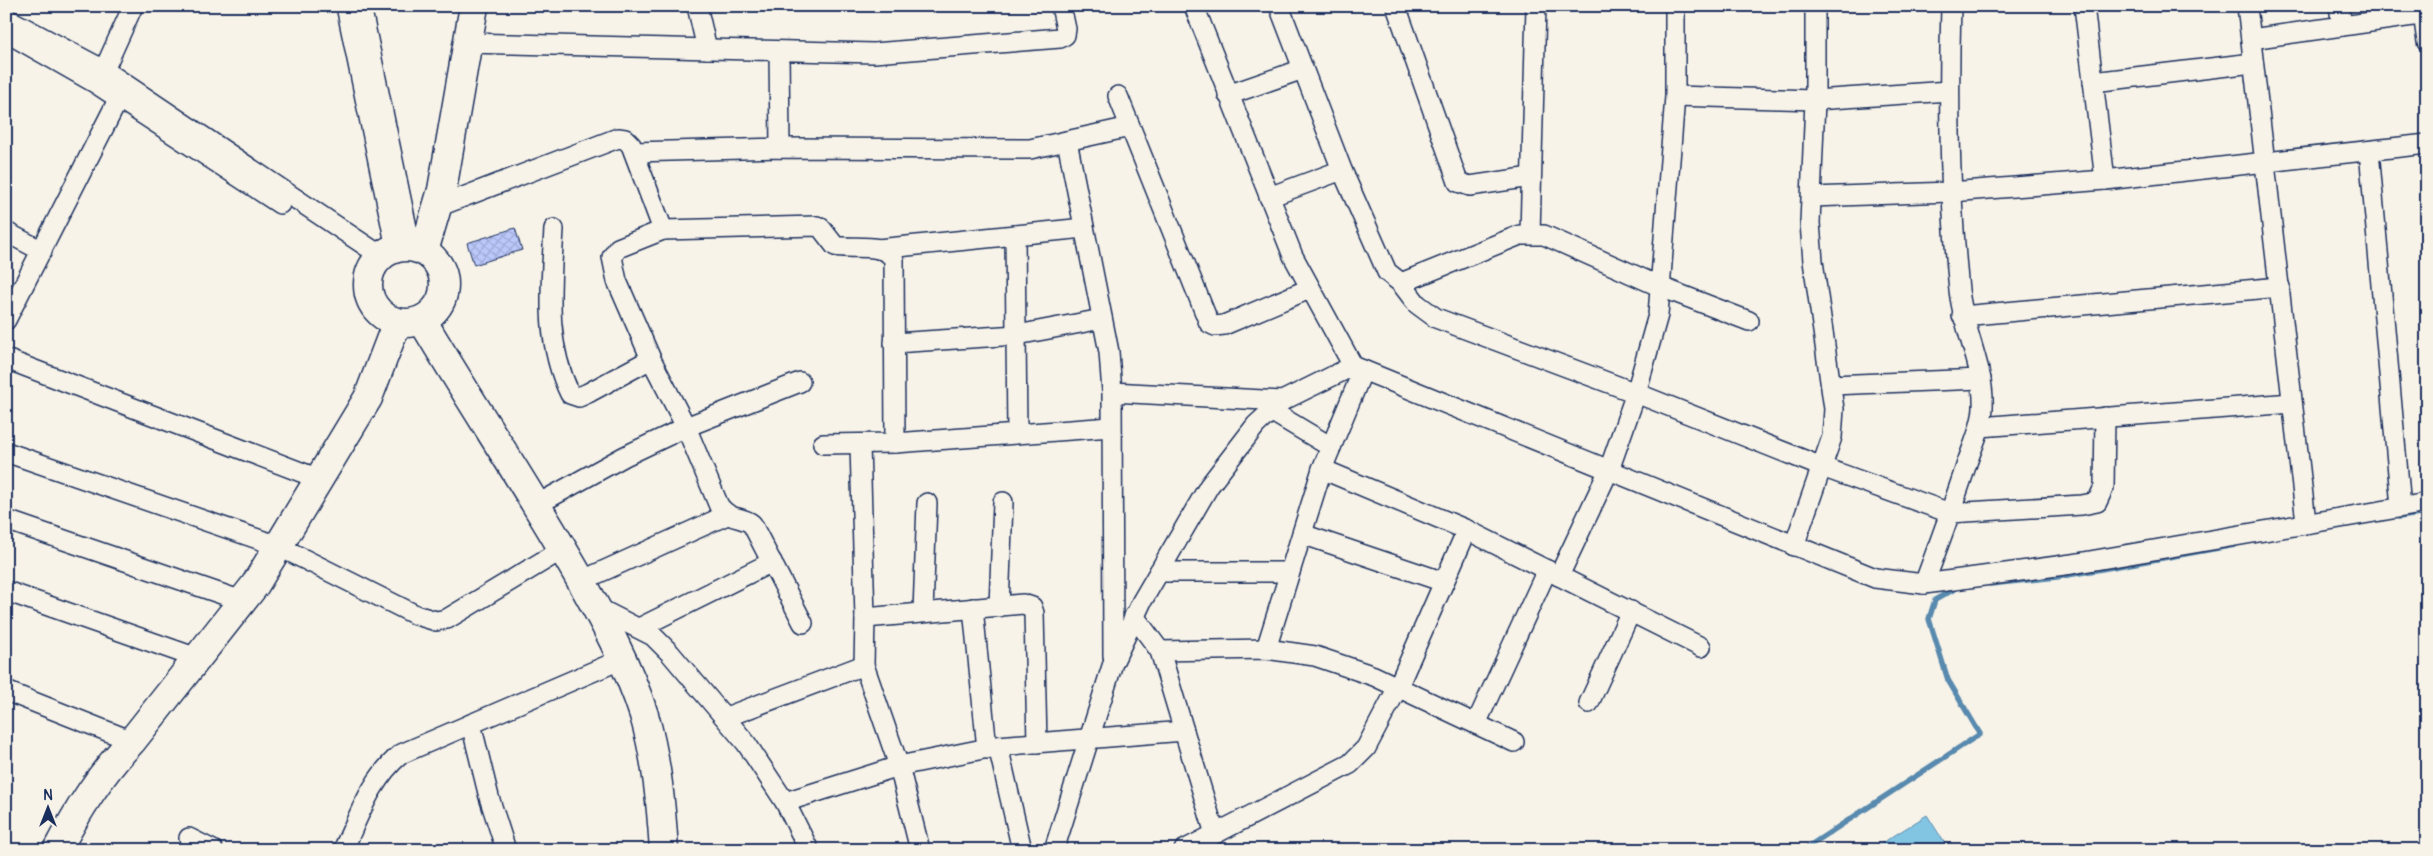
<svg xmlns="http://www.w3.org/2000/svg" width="2433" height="856" font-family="Pangolin,sans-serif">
	<defs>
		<pattern id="building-cross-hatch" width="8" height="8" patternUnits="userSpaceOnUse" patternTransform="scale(1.25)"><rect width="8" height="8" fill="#bbc8f9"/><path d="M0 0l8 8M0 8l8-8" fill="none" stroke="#a0acd8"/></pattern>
	</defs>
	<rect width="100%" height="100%" fill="#f7f3e8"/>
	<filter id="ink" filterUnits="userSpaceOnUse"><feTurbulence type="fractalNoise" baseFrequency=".02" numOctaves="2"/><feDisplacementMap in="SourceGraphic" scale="10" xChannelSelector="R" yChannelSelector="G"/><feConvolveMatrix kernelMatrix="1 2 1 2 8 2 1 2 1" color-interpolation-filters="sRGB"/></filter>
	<g filter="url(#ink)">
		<!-- water -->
		<path fill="#82c5e3" stroke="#5989ae" d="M1927 815 1949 850H1871Z"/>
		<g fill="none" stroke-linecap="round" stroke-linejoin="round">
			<!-- stream -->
			<g stroke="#5989ae" stroke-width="5.5">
				<path d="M2399 517 2427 513"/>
				<path d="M1990 584 2057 577 2235 545"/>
				<path d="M1803 850 1980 734 1948 680 1929 619 1935 600 1956 588"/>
			</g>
		</g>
		<!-- building -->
		<path fill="url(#building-cross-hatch)" stroke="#1b2f5e" d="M515 228 522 250 474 265 467 243Z"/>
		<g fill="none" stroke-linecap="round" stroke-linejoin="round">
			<defs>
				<g id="street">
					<path d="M346 6 396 248"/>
					<path d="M361 6 411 247"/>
					<path d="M697 6 707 49"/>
					<path d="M1194 6 1293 256 1353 366 1875 578 1924 584 2072 564 2427 503"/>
					<path d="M1279 6 1342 170 1387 272 1401 283 1520 235H1544L1661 287 1749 321"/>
					<path d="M1396 6 1458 182 1470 186 1531 177"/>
					<path d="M2084 6 2105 180"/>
					<path d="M2247 6 2306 522"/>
					<path d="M2339 6 2342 26"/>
					<path d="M2422 6 2427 42"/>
					<path d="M6 18 104 70 381 256"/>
					<path d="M9 34 95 83 280 204"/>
					<path d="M2251 39 2427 14"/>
					<path d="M467 43 874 53 1060 38 1065 35 1066 29 1061 6"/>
					<path d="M779 51 780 148"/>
					<path d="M98 80 104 70 133 6"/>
					<path d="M2093 82 2253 63"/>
					<path d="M1228 95 1303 69"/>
					<path d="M1118 96 1209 323 1215 326 1224 325 1309 289"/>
					<path d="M1675 96 1815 100 1949 91"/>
					<path d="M1067 141 1109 352 1112 392 1113 656"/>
					<path d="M2369 151 2401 507"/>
					<path d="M634 152 780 148 1030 149 1130 127"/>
					<path d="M1269 197 1342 170"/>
					<path d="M1812 197 1950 192 2105 180 2427 144"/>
					<path d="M437 207 618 138 625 139 631 145 663 230"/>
					<path d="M554 229C551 286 544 340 570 394L579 397 588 393 651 359"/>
					<path d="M6 232 42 251"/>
					<path d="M1530 234 1536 6"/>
					<path d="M1015 235 1017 432"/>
					<path d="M878 249 1084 228"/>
					<path d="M1401 283 1417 304 1436 318 1636 393 1822 467 1950 513 2082 505 2097 502 2104 487 2105 417"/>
					<path d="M1962 316 2280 287"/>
					<path d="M6 320 124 88"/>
					<path d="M894 343 1017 335 1102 319"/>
					<path d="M6 359 319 479"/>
					<path d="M1831 385 1981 379"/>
					<path d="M1112 392 1282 401"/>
					<path d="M1271 411 1331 447"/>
					<path d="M1980 427 2292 403"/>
					<path d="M823 444 895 443 1111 427"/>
					<path d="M860 445 865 618 864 665 899 766 920 850"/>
					<path d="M6 452 278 546 416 615 436 621 447 619 563 549"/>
					<path d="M1322 469 1467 530 1701 647"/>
					<path d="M538 504 625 456 686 427 800 382"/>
					<path d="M6 520 242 601"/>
					<path d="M1302 534 1444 582"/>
					<path d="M1794 546 1832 437 1834 409 1813 261 1810 223 1815 100V6"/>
					<path d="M1159 572H1290"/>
					<path d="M1559 576 1609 470 1636 393 1658 315 1675 96V6"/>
					<path d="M581 581 727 515"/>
					<path d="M1924 584C1939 544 1954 503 1967 463 1973 445 1982 427 1983 408 1985 368 1963 330 1959 290 1949 193 1948 103 1951 6"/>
					<path d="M6 591 197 658"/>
					<path d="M596 607 653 636 670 653 746 743 785 802 809 850"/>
					<path d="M999 607 1003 502"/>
					<path d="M973 608 987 749"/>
					<path d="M923 612 927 503"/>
					<path d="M1134 616 1160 651 1266 649 1315 656 1374 676 1514 742"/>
					<path d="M865 618 1023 604 1032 607 1034 613 1037 743"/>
					<path d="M803 623 752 524C740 515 732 522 719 506L686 427 651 359 617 281 612 257 618 248 663 230 817 226 821 228 835 246C852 250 885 241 894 260L895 443"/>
					<path d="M639 628 772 562"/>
					<path d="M1266 649 1322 469 1363 370"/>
					<path d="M1160 651 1215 834"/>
					<path d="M6 691 132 741"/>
					<path d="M1589 703 1631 611"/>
					<path d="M726 717 864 665"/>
					<path d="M471 724 489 797 506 850"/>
					<path d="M1476 724 1547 570"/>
					<path d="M998 746 1022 850"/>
					<path d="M785 802 899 766 998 746 1184 731"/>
					<path d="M189 838 213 850"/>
					<path d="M343 850C359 816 371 779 401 754L620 660"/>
					<path d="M1054 850 1113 663 1142 601 1209 486 1256 425 1282 401 1353 366"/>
					<path d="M1184 850 1350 764 1366 748 1397 689 1467 530"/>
				</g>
				<g id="secondary">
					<circle cx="406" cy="285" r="38"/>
					<path d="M424 251 442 190 474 6"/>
					<path d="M422 320C472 405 527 486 576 572 602 617 628 665 644 715 657 760 661 804 664 850"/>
					<path d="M57 850C78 810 100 774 132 741L255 585 368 398 397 322"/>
				</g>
			</defs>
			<!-- street casing -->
			<use href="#street" stroke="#1b2f5e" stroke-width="22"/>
			<!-- secondary casing -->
			<use href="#secondary" stroke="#1b2f5e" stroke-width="31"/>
			<!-- street -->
			<use href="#street" stroke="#f7f3e8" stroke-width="19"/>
			<!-- secondary -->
			<use href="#secondary" stroke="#f7f3e8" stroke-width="28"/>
		</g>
	</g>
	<!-- margin -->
	<rect width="2433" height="856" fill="none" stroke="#f7f3e8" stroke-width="25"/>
	<rect x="12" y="12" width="2408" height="831" fill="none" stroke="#1b2f5e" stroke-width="2" filter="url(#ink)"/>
	<!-- north arrow -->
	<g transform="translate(48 808)" stroke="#f7f3e8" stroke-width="4" paint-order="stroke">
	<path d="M0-4L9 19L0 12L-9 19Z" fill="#1b2f5e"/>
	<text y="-8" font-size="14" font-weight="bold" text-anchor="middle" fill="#1b2f5e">N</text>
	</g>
</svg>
